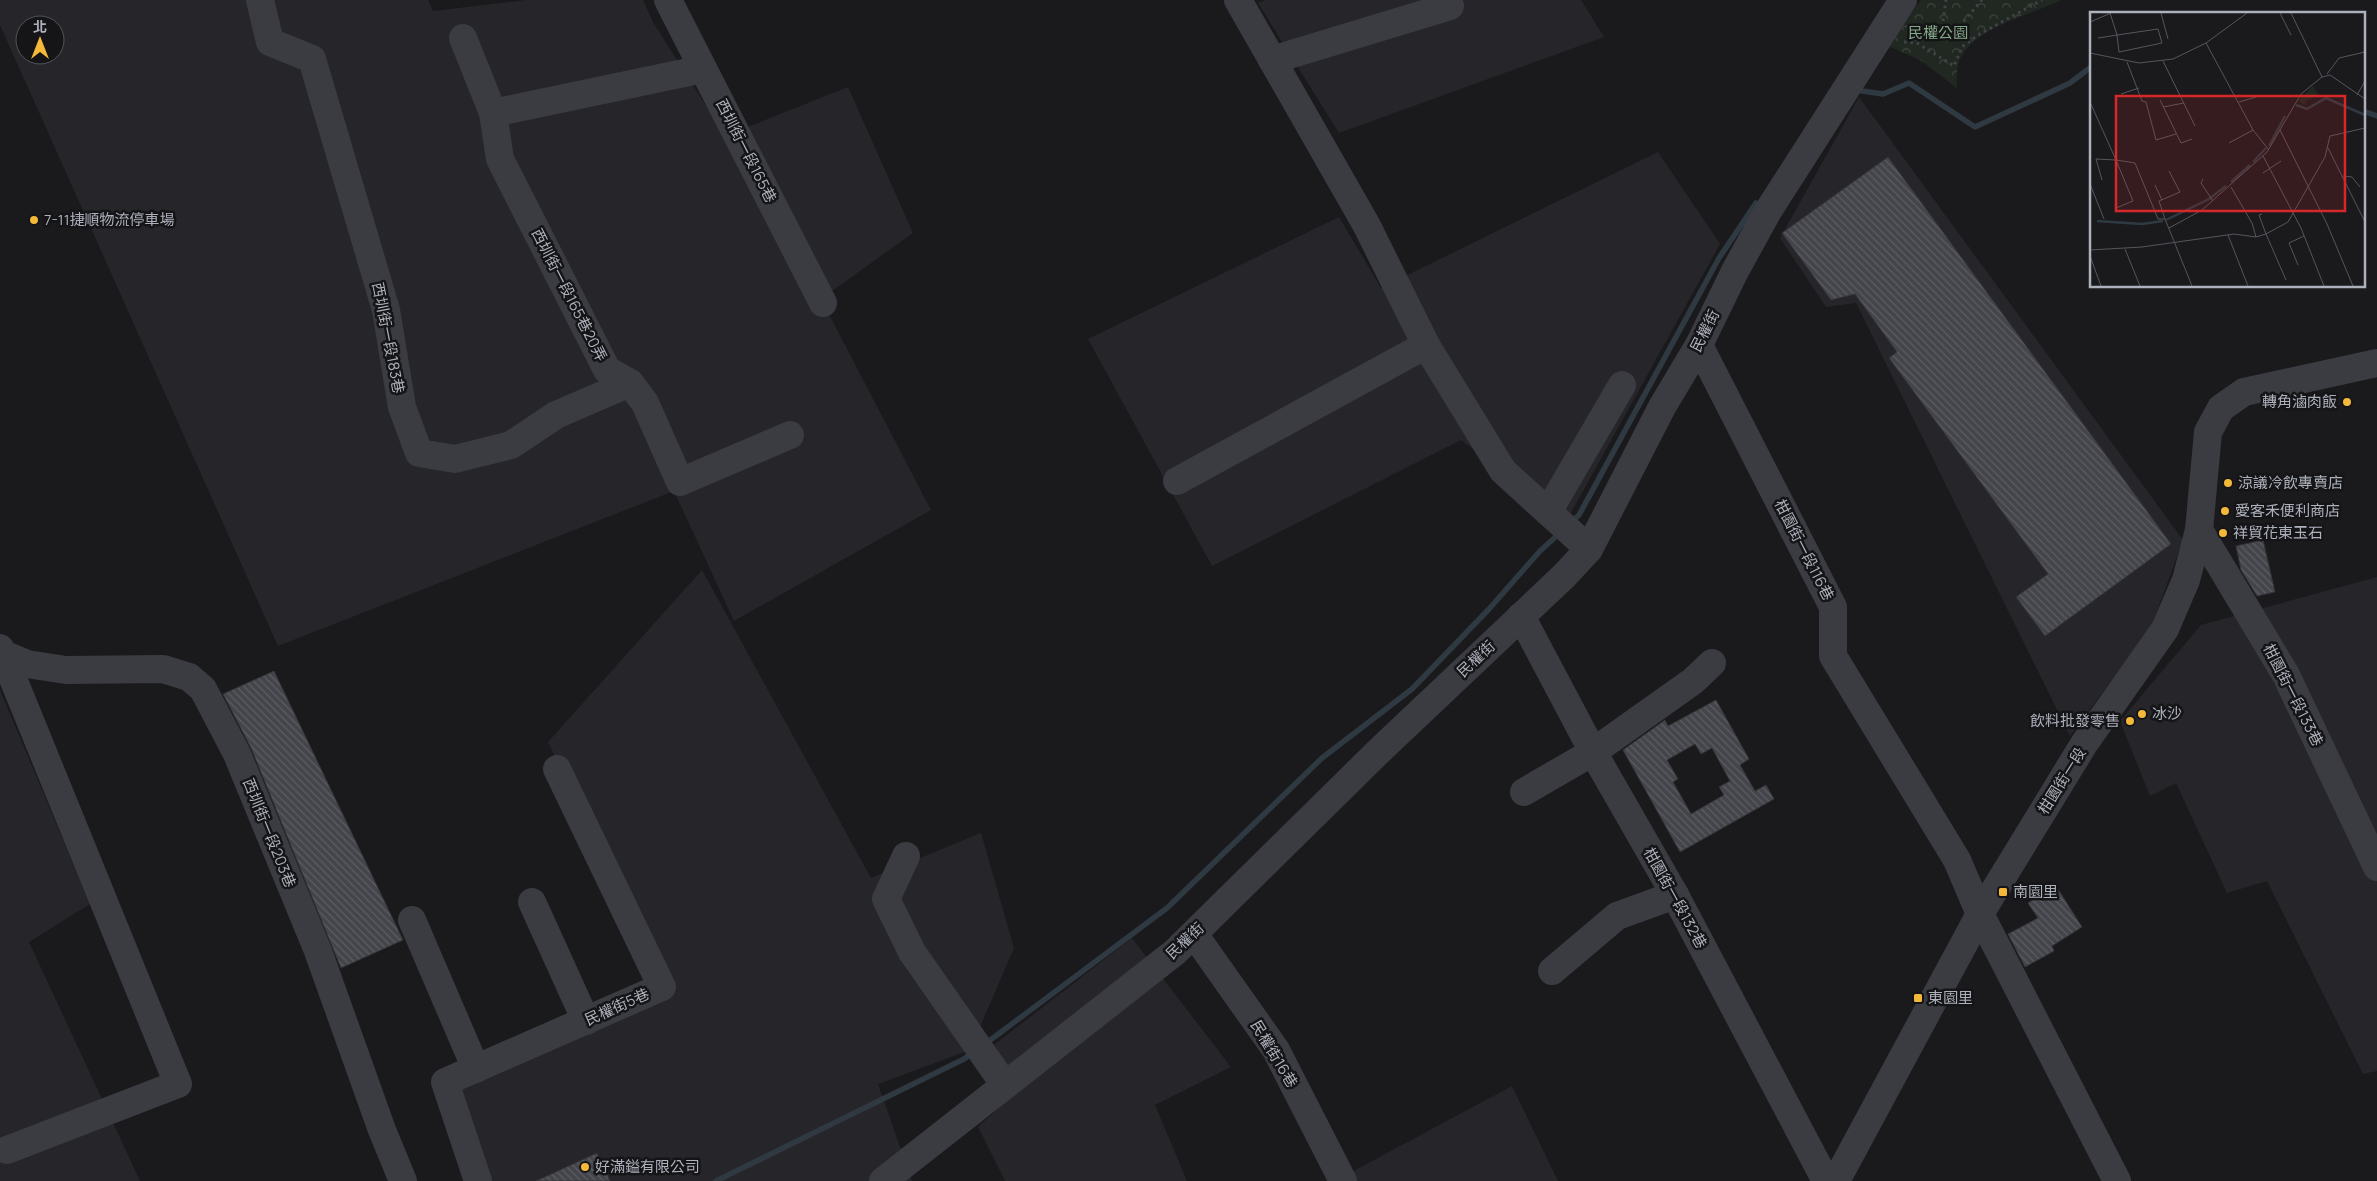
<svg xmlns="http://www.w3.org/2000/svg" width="2377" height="1181" font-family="Manrope,'Noto Sans TC',sans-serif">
	<defs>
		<pattern id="forest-crowns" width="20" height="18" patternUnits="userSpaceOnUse" patternTransform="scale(1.25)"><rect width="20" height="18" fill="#202821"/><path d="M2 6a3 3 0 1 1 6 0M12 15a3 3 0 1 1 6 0" fill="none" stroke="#3e453f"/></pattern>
		<pattern id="building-back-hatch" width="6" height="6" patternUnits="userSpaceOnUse" patternTransform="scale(1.25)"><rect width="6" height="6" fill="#44454a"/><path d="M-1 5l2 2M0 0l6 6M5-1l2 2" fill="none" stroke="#5c5d62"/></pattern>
	</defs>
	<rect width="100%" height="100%" fill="#1a1a1d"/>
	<!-- built -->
	<g fill="#26262a" fill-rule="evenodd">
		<path d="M0 0H428L433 11 526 0H643L653 22 725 136 848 87 913 233 821 299 931 510 734 621 674 491 278 646 0 25ZM25 25H55V55H25Z"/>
		<path d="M1266 0H1581L1604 37 1339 133 1258 3Z"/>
		<path d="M1859 97 2183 540 2151 628 2070 736 1856 303 1826 307 1780 238Z"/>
		<path d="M1658 152 1720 244 1567 520 1461 440 1212 566 1088 339 1339 217 1381 288Z"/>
		<path d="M702 570 871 878 981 833 1014 948 970 1050 878 1084 912 1181H491L460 1090 673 990 548 742Z"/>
		<path d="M2377 577V1071L2363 1074 2267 881 2227 893 2176 783 2150 796 2120 721 2201 625Z"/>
		<path d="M0 690 90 904 29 942 140 1181H0Z"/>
		<path d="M1132 938 1231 1067 1155 1105 1187 1181H1005L978 1127 1020 1089 990 1048Z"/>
		<path d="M1512 1086 1558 1181H1350L1346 1175Z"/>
	</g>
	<!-- forest -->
	<path fill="url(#forest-crowns)" d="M1921 0H2061C2031 15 1973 27 1959 61 1956 69 1957 80 1957 88L1920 60 1888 46Z"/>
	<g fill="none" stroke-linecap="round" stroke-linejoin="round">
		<!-- stream -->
		<g stroke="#2f3941" stroke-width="5.5">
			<path d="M1862 91 1883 94 1909 83 1975 127 2070 83 2091 67"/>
			<path d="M2363 111 2377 116"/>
			<path d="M1571 522 1579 515 1719 258 1756 203"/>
			<path d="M985 1044 1167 908 1322 758 1412 689 1489 609 1540 551 1561 532"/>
			<path d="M716 1181 964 1059 973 1052"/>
		</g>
	</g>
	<!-- building -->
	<g fill="url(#building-back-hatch)" stroke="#343439" fill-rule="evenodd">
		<path d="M1888 157 2171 544 2045 636 2016 597 2048 574 1889 358 1897 352 1855 294 1831 300 1782 233Z"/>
		<path d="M2263 540 2275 592 2257 596 2241 570 2236 546Z"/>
		<path d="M274 671 403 940 341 968 251 748 223 694Z"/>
		<path d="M1716 700 1749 759 1740 765 1755 791 1766 785 1774 799 1680 852 1623 750 1665 720 1668 726ZM1695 744 1701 754 1712 748 1730 781 1719 787 1724 795 1691 814 1673 782 1678 779 1667 760Z"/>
		<path d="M2056 886 2082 927 2052 946 2054 951 2025 967 2008 934 2038 918 2028 903Z"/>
		<path d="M597 1153 610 1181H536Z"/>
	</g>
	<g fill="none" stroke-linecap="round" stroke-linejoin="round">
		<!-- path -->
		<g stroke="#414349" stroke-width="3" stroke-dasharray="2.5 4" stroke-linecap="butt">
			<path d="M1943 21 1946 0"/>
			<path d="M1955 31 1982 0"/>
			<path d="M1904 42 1917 43 1954 66 1962 47 1978 35 2042 0"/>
		</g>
		<!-- minor -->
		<g stroke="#3b3c42" stroke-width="28">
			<path d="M260 0 270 42 312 59 386 310 402 407 419 453 455 459 511 445 556 415 630 383"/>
			<path d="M668 0 823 303"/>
			<path d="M1238 0 1367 226 1426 345 1503 471 1589 549"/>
			<path d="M463 38 493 113 500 159 607 370 630 383 645 403 680 482 790 435"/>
			<path d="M1272 60 1450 6"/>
			<path d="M493 113 703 69"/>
			<path d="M1699 345 1833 607V656L1957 860 1980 914 2117 1181"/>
			<path d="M1177 481 1426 345"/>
			<path d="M1548 512 1622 385"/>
			<path d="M2199 530 2286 675 2377 867"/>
			<path d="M1521 616 1593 752 1675 895 1826 1181"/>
			<path d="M0 648 3 654 27 664 66 670 163 669 189 677 203 689 237 754 318 951 382 1130 403 1181"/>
			<path d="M0 654H3L178 1084 7 1150"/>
			<path d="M1524 792 1593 752 1693 681 1712 663"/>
			<path d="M906 856 886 899 912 952 1004 1084"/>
			<path d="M532 902 586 1021"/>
			<path d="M412 920 476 1069"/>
			<path d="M1194 934 1276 1050 1343 1181"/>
			<path d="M1552 971 1617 916 1675 895"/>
			<path d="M478 1181 445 1082 662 987 557 769"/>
			<path d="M883 1181 1175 952 1379 751 1565 575 1589 549 1662 407 1699 345 1735 271 1768 211 1903 0"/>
			<path d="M1836 1181 1980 914 2084 744 2165 629 2186 580 2199 530 2208 432 2221 408 2244 392 2377 363"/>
		</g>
	</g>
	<!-- markers -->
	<g fill="#f5b93a" stroke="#151518" stroke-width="2">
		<circle cx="34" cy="220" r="5"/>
		<circle cx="2347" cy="402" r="5"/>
		<circle cx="2228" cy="483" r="5"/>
		<circle cx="2225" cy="511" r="5"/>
		<circle cx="2223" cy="533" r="5"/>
		<circle cx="2142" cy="714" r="5"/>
		<circle cx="2130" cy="721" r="5"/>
		<rect x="1998" y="887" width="10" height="10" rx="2.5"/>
		<rect x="1913" y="993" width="10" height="10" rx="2.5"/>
		<circle cx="585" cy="1167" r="5"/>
	</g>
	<g text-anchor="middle" stroke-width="5" stroke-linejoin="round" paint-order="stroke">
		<!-- park labels -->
		<g font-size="15" fill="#84a786" stroke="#151518">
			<text x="1938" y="38">民權公園</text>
		</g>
		<!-- street labels -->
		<g font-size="15" fill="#adb1bc" stroke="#151518">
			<text transform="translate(746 151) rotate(63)" y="5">西圳街一段165巷</text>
			<text transform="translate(569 295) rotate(63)" y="5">西圳街一段165巷20弄</text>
			<text transform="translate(1705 331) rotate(-63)" y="5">民權街</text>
			<text transform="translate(388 338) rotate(79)" y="5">西圳街一段183巷</text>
			<text transform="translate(1804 550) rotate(63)" y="5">柑園街一段116巷</text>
			<text transform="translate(1476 659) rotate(-43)" y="5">民權街</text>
			<text transform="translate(2293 695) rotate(63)" y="5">柑園街一段133巷</text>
			<text transform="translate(2062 781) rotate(-58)" y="5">柑園街一段</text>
			<text transform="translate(269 833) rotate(68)" y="5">西圳街一段203巷</text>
			<text transform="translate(1675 898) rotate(61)" y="5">柑園街一段132巷</text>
			<text transform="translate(1185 941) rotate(-43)" y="5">民權街</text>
			<text transform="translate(617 1007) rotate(-24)" y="5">民權街5巷</text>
			<text transform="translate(1274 1054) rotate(59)" y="5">民權街16巷</text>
		</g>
		<!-- poi labels -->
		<g font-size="15" fill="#adb1bc" stroke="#151518" text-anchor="start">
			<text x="44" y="225">7-11捷順物流停車場</text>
			<text x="2337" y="407" text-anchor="end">轉角滷肉飯</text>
			<text x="2238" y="488">涼議冷飲專賣店</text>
			<text x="2235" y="516">愛客禾便利商店</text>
			<text x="2233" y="538">祥貿花東玉石</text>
			<text x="2152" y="719">冰沙</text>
			<text x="2120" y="726" text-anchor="end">飲料批發零售</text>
			<text x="2013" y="897">南園里</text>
			<text x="1928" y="1003">東園里</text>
			<text x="595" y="1172">好滿鎰有限公司</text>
		</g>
	</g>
	<!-- overview -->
	<g transform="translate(2090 12)">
		<rect width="275" height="275" fill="#1a1a1d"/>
		<path d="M223 74 228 83 216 89 215 93 208 89Z" fill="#202821"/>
		<path fill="none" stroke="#2f3941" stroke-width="2.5" d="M206 93 217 97 236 86 275 103M179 134 195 104M163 150 176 136M141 170 160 153M76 208 119 187 136 174M7 209 52 212 73 209"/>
		<path fill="none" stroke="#55565d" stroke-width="1" d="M71 1 78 27M190 1 201 23M201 1 232 65M0 10 21 1M8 26 27 23 68 17 72 31 29 40 27 23 20 1M116 31 163 118 179 138M0 41 49 51 83 47 116 31 157 1M73 49 105 114M37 50 52 89 56 90 66 128 86 122M237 62 249 46 275 40M31 82 49 76M267 83 275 69M70 88 91 131 102 127M0 90 26 148 45 151 68 207H75L102 274M149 90 166 85M73 95 94 91M190 118 237 212 263 274M139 131 163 118M238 136 275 210M173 144 211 216 234 274M173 161 191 149M253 164 262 165 270 175M113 167 111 171 123 189M12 168 6 147 26 148 43 189 26 196M0 172 14 207M65 173 72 188M141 175 162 211 166 225M172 202 169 203 176 222 196 268M75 207 69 189 90 180 79 159M79 216 112 198 177 140 211 82 232 65 240 63 275 87M138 223 158 274M35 237 50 274M0 238 52 235 144 222 166 225 176 222 198 210 235 145 240 124 275 116M0 244 11 274M208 253 199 231 214 224"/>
		<path fill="#d62828" fill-opacity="0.15" stroke="#d62828" stroke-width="2.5" d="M26 84H255V199H26Z"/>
		<rect width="275" height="275" fill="none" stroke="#adb1bc" stroke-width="2.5"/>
	</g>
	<!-- north arrow -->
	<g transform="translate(40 40)"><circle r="24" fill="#151518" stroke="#52535a"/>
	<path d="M0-4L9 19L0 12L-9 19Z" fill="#f5b93a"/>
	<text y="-8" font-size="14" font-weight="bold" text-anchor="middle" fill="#adb1bc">北</text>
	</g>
</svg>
